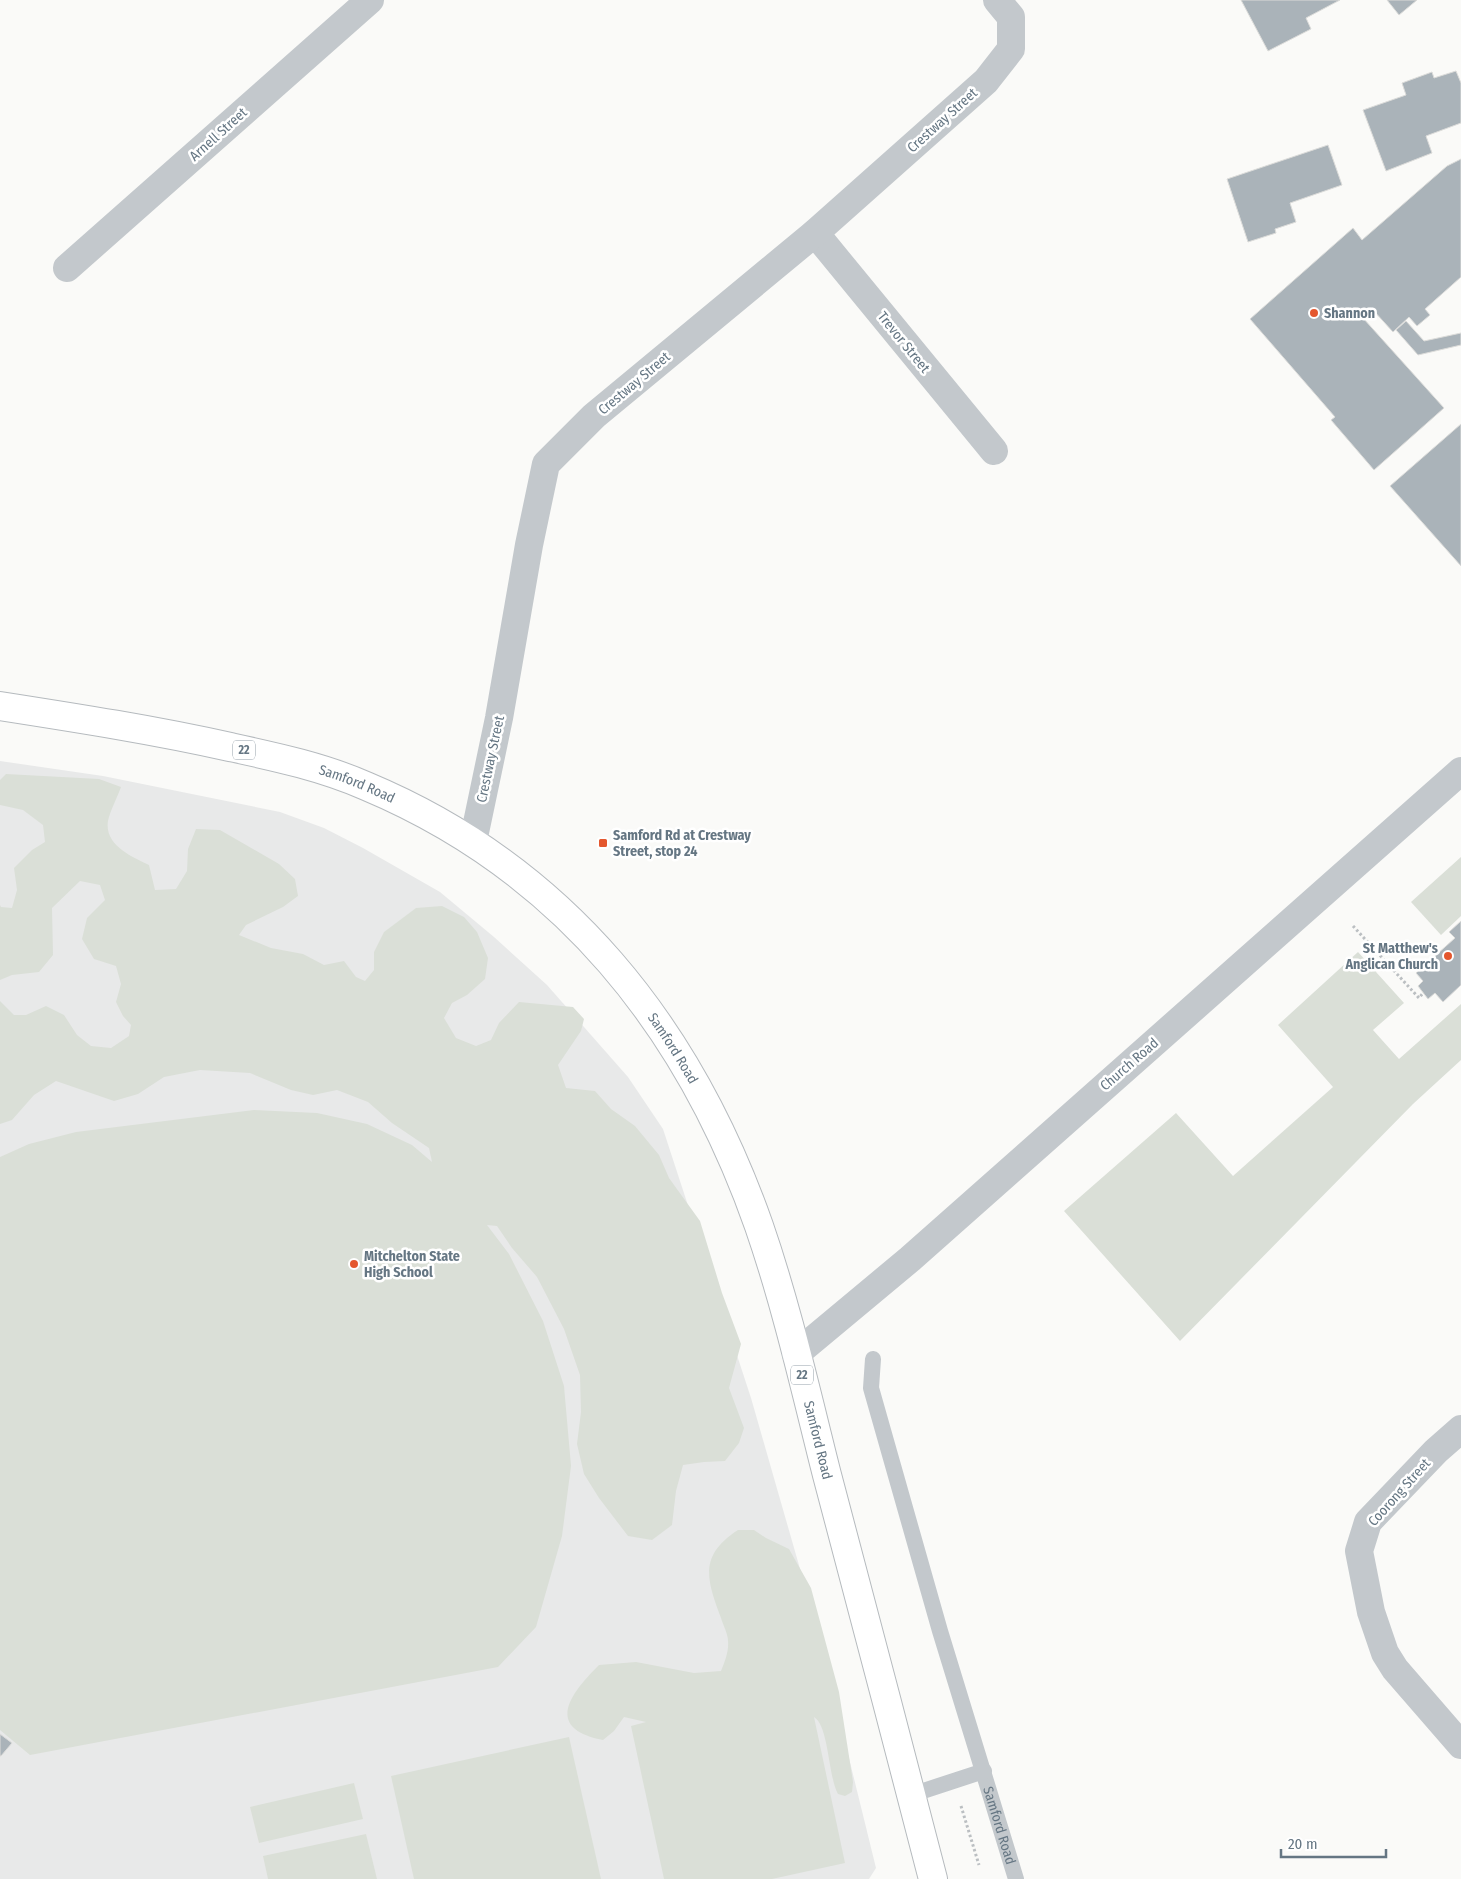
<svg xmlns="http://www.w3.org/2000/svg" width="1461" height="1879" font-family="'Fira Sans Condensed',sans-serif">
	<rect width="100%" height="100%" fill="#fafaf8"/>
	<!-- built -->
	<path fill="#e8e9e9" d="M0 761 103 776 280 812 324 828 363 848 440 892 494 937 547 985 628 1077 663 1129 751 1398 817 1628 876 1868 869 1879H0Z"/>
	<!-- green -->
	<g fill="#dadfd7">
		<path d="M6 774 99 779 121 787C117 798 110 811 108 821 104 845 132 857 149 865L155 890 176 889 187 871 188 849 196 829 220 830 279 864 295 879 298 896 283 907 246 925 239 935 271 948 303 954 324 965 344 961 356 977 365 981 374 970V952L384 932 416 908 442 906 464 917 477 932 488 958 485 979 467 995 452 1003 444 1018 456 1038 476 1046 491 1040 499 1023 519 1002 573 1007 584 1019 581 1031 558 1065 566 1088 595 1091 611 1109 635 1126 659 1155 669 1178 700 1221 722 1293 741 1344 729 1388 744 1428 739 1443 725 1461 704 1462 683 1465 676 1491 672 1525 652 1540 628 1536 599 1498 584 1474 577 1444 581 1412 580 1375 564 1329 537 1277 512 1248 497 1226 487 1225 509 1254 543 1321 564 1386 571 1466 562 1536 536 1627 498 1667 30 1755 0 1730V1157L29 1144 76 1132 254 1110 317 1113 367 1124 412 1145 432 1162 429 1148 392 1123 368 1102 337 1090 313 1095 291 1090 250 1073 200 1070 164 1077 138 1094 114 1101 56 1081 34 1095 12 1120 0 1124V1001L14 1015H26L46 1006 64 1015 77 1035 91 1046 111 1048 129 1036 131 1025 123 1016 116 1002 121 984 116 966 94 959 82 939 87 918 105 900 100 885 80 881 52 908 53 955 39 972 12 975 0 980V905L1 907 12 908 17 890 14 868 32 850 45 842 43 825 23 810 0 805V780Z"/>
		<path d="M1461 857V916L1441 935 1411 902Z"/>
		<path d="M1358 952 1404 1003 1373 1030 1399 1059 1461 1004V1060L1413 1104 1180 1341 1064 1211 1176 1113 1233 1176 1333 1087 1278 1025Z"/>
		<path d="M738 1530H754L766 1538 789 1549 811 1588 839 1692 853 1782 852 1792 845 1796 838 1794C828 1776 829 1726 814 1717L845 1863 772 1879H664L631 1726 646 1722 624 1717 614 1731 603 1740C543 1728 571 1693 599 1665L636 1662 694 1673 721 1671C725 1661 729 1651 728 1641 728 1634 723 1625 721 1618 707 1580 698 1556 738 1530Z"/>
		<path d="M569 1737 601 1879H414L391 1776Z"/>
		<path d="M354 1783 363 1819 259 1843 250 1807Z"/>
		<path d="M366 1834 377 1879H268L263 1856Z"/>
	</g>
	<!-- building -->
	<g fill="#aab3b9" stroke="#dcdcda">
		<path d="M1241 0H1340L1306 18 1311 29 1268 51Z"/>
		<path d="M1387 0H1417L1399 15Z"/>
		<path d="M1456 71 1461 83V123L1426 136 1432 153 1386 171 1363 110 1406 95 1402 83 1432 72 1434 78Z"/>
		<path d="M1328 145 1342 185 1290 203 1296 222 1275 229 1276 233 1248 242 1227 179Z"/>
		<path d="M1461 159V277L1425 309 1430 315 1417 326 1409 317 1393 332 1373 310 1363 318 1444 408 1374 470 1331 420 1335 417 1250 319 1353 228 1362 240 1447 166Z"/>
		<path d="M1406 321 1424 341 1461 333V345L1418 355 1396 330Z"/>
		<path d="M1461 424V566L1390 486Z"/>
		<path d="M1461 921V985L1443 1002 1435 993 1428 999 1418 986 1423 981 1416 973 1455 938 1449 932Z"/>
		<path d="M0 1734 12 1743 1 1756H0Z"/>
	</g>
	<g fill="none" stroke-linecap="round" stroke-linejoin="round">
		<defs>
			<g id="primary">
				<path id="s2" d="M0 706C77 718 154 730 230 747 276 757 323 767 366 786 564 869 689 1027 759 1226 787 1307 806 1392 827 1475 863 1610 898 1744 933 1879"/>
			</g>
		</defs>
		<!-- primary casing -->
		<use href="#primary" stroke="#b5babe" stroke-width="30"/>
		<!-- path -->
		<g stroke="#bbbfc2" stroke-width="3" stroke-dasharray="2.5 2.5" stroke-linecap="butt">
			<path d="M1353 926 1419 998 1423 993"/>
			<path d="M961 1806 979 1865"/>
		</g>
		<!-- service -->
		<g stroke="#c3c8cc" stroke-width="16">
			<path id="s1" d="M873 1359 871 1388 940 1631 1016 1879"/>
			<path d="M911 1795 984 1771"/>
		</g>
		<!-- minor -->
		<g stroke="#c3c8cc" stroke-width="28">
			<path d="M815 233 994 451"/>
			<path d="M67 268 370 0"/>
			<path d="M473 842 499 718 529 545 546 464 594 416 815 233 986 81 1011 49V17L997 0"/>
			<path d="M1461 1429 1436 1451 1368 1522 1359 1551 1371 1612 1385 1653 1395 1669 1461 1745"/>
		</g>
		<!-- tertiary -->
		<path stroke="#c3c8cc" stroke-width="28" d="M796 1354 910 1259 1461 771"/>
		<!-- primary -->
		<use href="#primary" stroke="#fff" stroke-width="28"/>
	</g>
	<!-- markers -->
	<g fill="#e4572e" stroke="#fff" stroke-width="2">
		<circle cx="1314" cy="313" r="5"/>
		<rect x="598" y="838" width="10" height="10" rx="2.5"/>
		<circle cx="1448" cy="956" r="5"/>
		<circle cx="354" cy="1264" r="5"/>
	</g>
	<g text-anchor="middle" stroke-width="5" stroke-linejoin="round" paint-order="stroke">
		<!-- shield labels -->
		<g fill="#fff" stroke="#939fa8" stroke-width="1">
			<rect x="233" y="740.5" width="22" height="19" rx="4"/>
			<rect x="791" y="1365.5" width="22" height="19" rx="4"/>
		</g>
		<g font-size="12" font-weight="bold" fill="#657683">
			<text x="244" y="754">22</text>
			<text x="802" y="1379">22</text>
		</g>
		<!-- street labels -->
		<g font-size="14" fill="#657683" stroke="#fff">
			<text transform="translate(942 120) rotate(-42)" y="5">Crestway Street</text>
			<text transform="translate(218 134) rotate(-42)" y="5">Arnell Street</text>
			<text transform="translate(904 342) rotate(51)" y="5">Trevor Street</text>
			<text transform="translate(634 383) rotate(-40)" y="5">Crestway Street</text>
			<text transform="translate(490 759) rotate(-78)" y="5">Crestway Street</text>
			<text dy="5" stroke="none"><textPath href="#s2" startOffset="366">Samford Road</textPath></text>
			<text dy="5" stroke="none"><textPath href="#s2" startOffset="786">Samford Road</textPath></text>
			<text transform="translate(1129 1064) rotate(-41)" y="5">Church Road</text>
			<text dy="5" stroke="none"><textPath href="#s2" startOffset="1206">Samford Road</textPath></text>
			<text transform="translate(1399 1492) rotate(-48)" y="5">Coorong Street</text>
			<text dy="5" stroke="none"><textPath href="#s1" startOffset="485">Samford Road</textPath></text>
		</g>
		<!-- poi labels -->
		<g font-size="14" font-weight="bold" fill="#657683" stroke="#fff" text-anchor="start">
			<text x="1324" y="318">Shannon</text>
			<text x="613" y="840">Samford Rd at Crestway<tspan x="613" dy="16">Street, stop 24</tspan></text>
			<text x="1438" y="953" text-anchor="end">St Matthew's<tspan x="1438" dy="16">Anglican Church</tspan></text>
			<text x="364" y="1261">Mitchelton State<tspan x="364" dy="16">High School</tspan></text>
		</g>
	</g>
	<!-- scale -->
	<path d="M1281 1849v8h105v-8" fill="none" stroke="#657683" stroke-width="2.5"/>
	<text x="1288" y="1849" font-size="15" fill="#657683" stroke="#ffffff" stroke-width="4" paint-order="stroke">20 m</text>
</svg>
